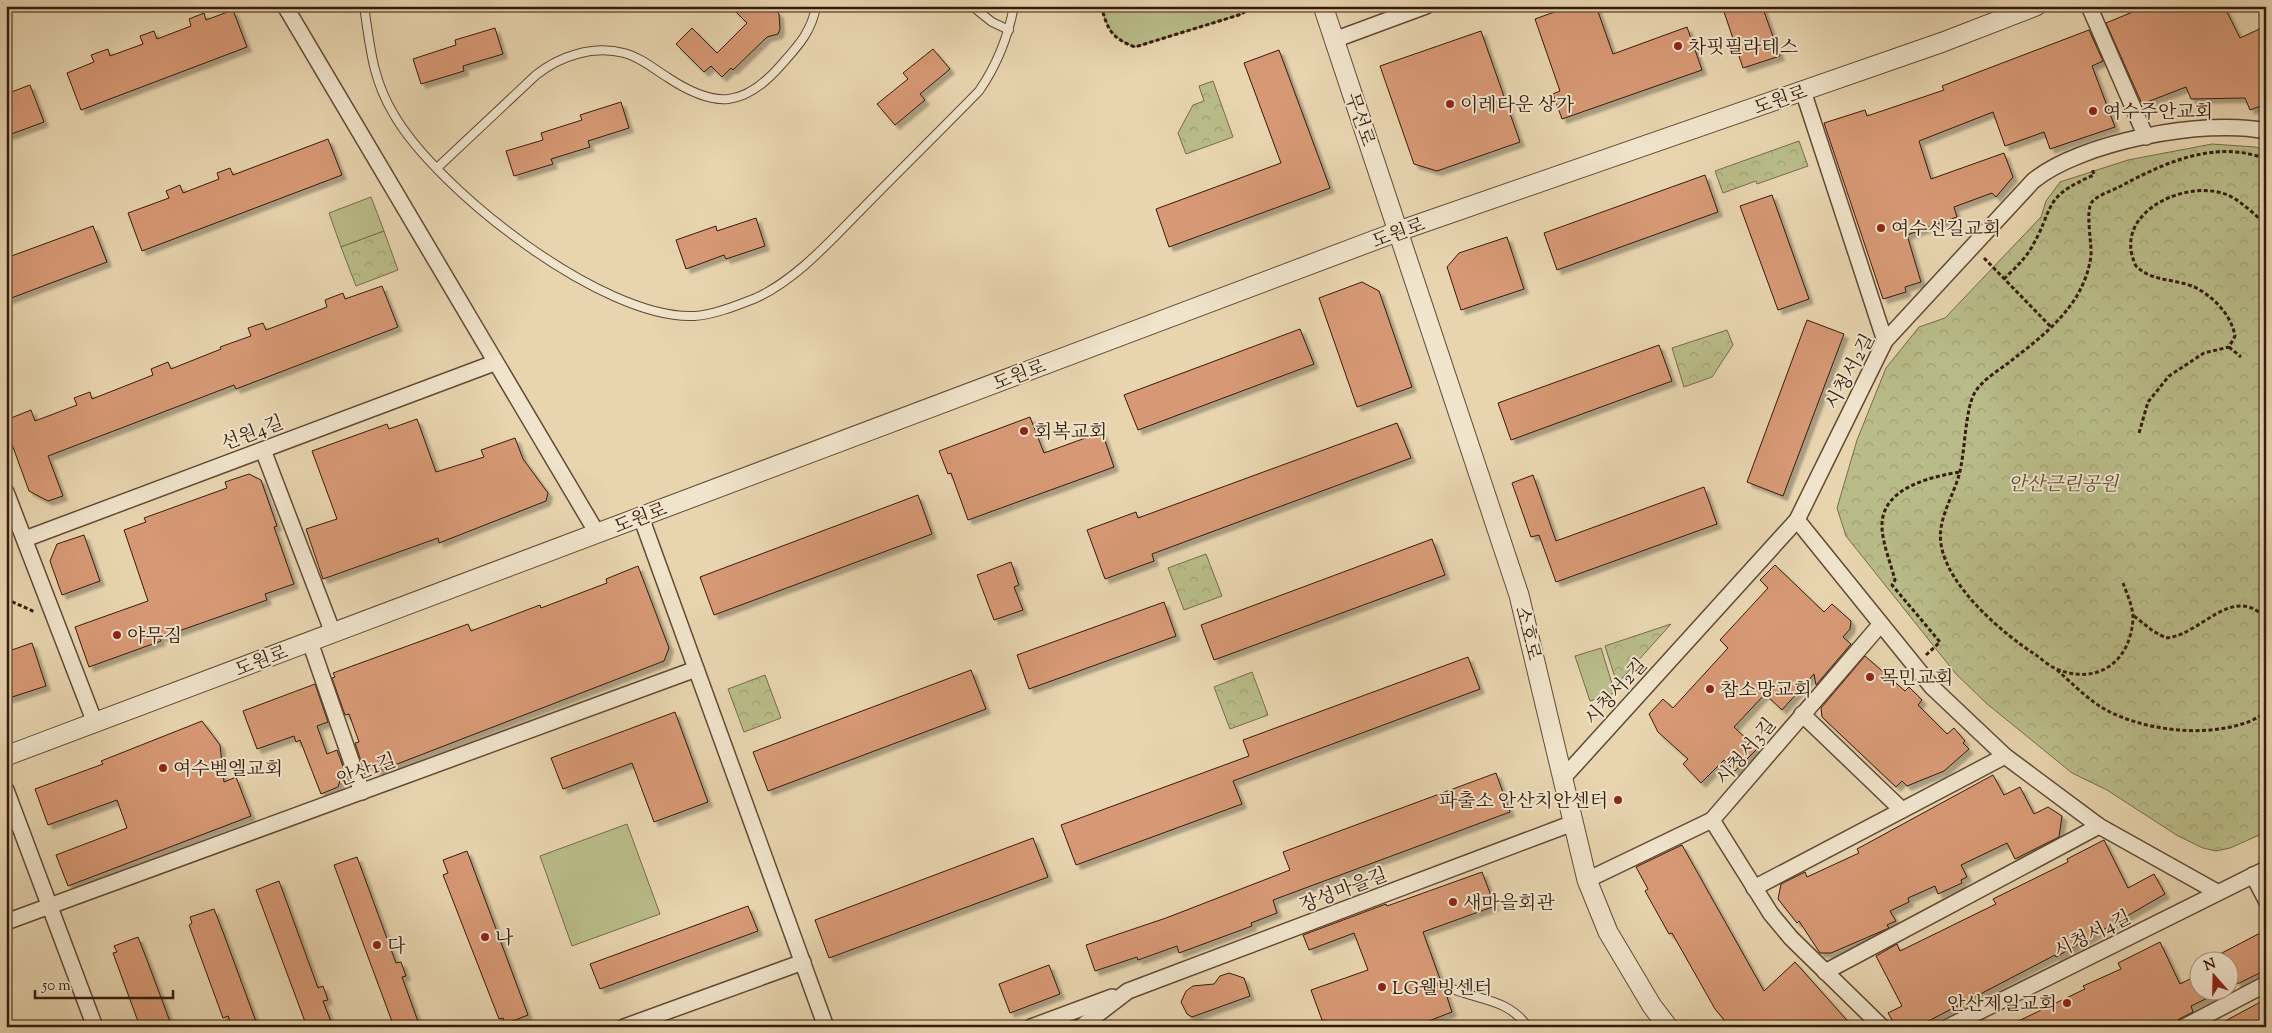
<svg xmlns="http://www.w3.org/2000/svg" width="2272" height="1033" font-family="'Sorts Mill Goudy','Noto Serif KR',serif">
	<defs>
		<pattern id="park-crowns" width="20" height="18" patternUnits="userSpaceOnUse" patternTransform="scale(1.25)"><rect width="20" height="18" fill="#b9bc89"/><path d="M2 6a3 3 0 1 1 6 0M12 15a3 3 0 1 1 6 0" fill="none" stroke="#a0a175"/></pattern>
		<filter id="shadow"><feDropShadow dx="4.5" dy="4.5" stdDeviation="1" flood-color="#0004"/></filter>
	</defs>
	<rect width="100%" height="100%" fill="#e8d5b0"/>
	<filter id="stains"><feTurbulence type="fractalNoise" baseFrequency=".004" numOctaves="4"/><feColorMatrix values="0 0 0 0 .2 0 0 0 0 .09 0 0 0 0 .02 0 0 0 .5 -.17"/></filter>
	<radialGradient id="worn" r=".72"><stop offset=".6" stop-color="#630" stop-opacity="0"/><stop offset="1" stop-color="#630" stop-opacity=".3"/></radialGradient>
	<!-- green -->
	<g fill="#b9bc89" stroke="#776c4a">
		<path d="M1101 6H1251L1242 14 1135 47C1112 38 1108 30 1101 6Z"/>
		<path d="M371 197 384 231 341 247 329 213Z"/>
		<path d="M1601 648 1615 693 1590 701 1575 656Z"/>
		<path d="M627 824 660 914 572 946 540 856Z"/>
	</g>
	<!-- park -->
	<g fill="url(#park-crowns)" stroke="#776c4a">
		<path d="M1213 81 1233 137 1186 154 1178 133 1193 105 1204 101 1199 86Z"/>
		<path d="M1799 141 1808 166 1757 184 1756 181 1723 193 1715 171Z"/>
		<path d="M2212 144 2255 147 2266 150V832L2230 848 2216 851 2203 848 2178 836 2107 790 2072 773 1986 703 1956 674 1846 536 1837 508 1857 440 1886 368 1919 327 1945 318 2041 217 2046 201 2060 182 2128 160Z"/>
		<path d="M384 231 398 270 356 286 341 247Z"/>
		<path d="M1727 330 1733 345 1712 377 1684 387 1672 348Z"/>
		<path d="M1206 554 1222 596 1184 610 1168 568Z"/>
		<path d="M1671 624 1617 684 1605 646Z"/>
		<path d="M1252 672 1268 715 1230 729 1214 687Z"/>
		<path d="M765 675 781 718 744 732 728 689Z"/>
	</g>
	<!-- building -->
	<g fill="#d79975" stroke="#351b0b" filter="url(#shadow)">
		<path d="M730 6H771L779 14 780 29 778 34 767 37 733 70 731 68 722 77 711 66 704 72 676 44 692 28 717 53 747 23Z"/>
		<path d="M1571 6H1596L1613 54 1687 27 1702 70 1562 119 1553 94 1560 91 1535 19Z"/>
		<path d="M1722 6H1762L1780 56 1743 68Z"/>
		<path d="M2147 6H2224L2240 38 2266 26V104L2250 110 2245 98 2191 99 2186 87 2142 104 2106 23Z"/>
		<path d="M233 10 247 47 81 110 67 73 94 62 91 55 108 49 110 56 143 44 140 36 154 31 157 39 191 26 189 19 204 13 206 20Z"/>
		<path d="M495 28 503 54 463 66 464 71 421 84 413 59 456 45 455 40Z"/>
		<path d="M2089 30 2103 61 2092 66 2115 127 2050 149 2044 132 2005 146 1993 112 1919 141 1931 179 2004 153 2013 177 1996 197 1992 193 1954 207 1957 217 1907 235 1921 282 1905 287 1906 292 1883 299 1824 123 1865 110 1867 116 1944 90 1942 86Z"/>
		<path d="M1481 31 1520 142 1437 171 1414 164 1380 66Z"/>
		<path d="M933 49 950 69 920 94 925 100 895 125 877 104 908 79 903 73Z"/>
		<path d="M1279 50 1330 188 1169 247 1156 209 1281 163 1244 63Z"/>
		<path d="M30 85 44 122 6 136V94Z"/>
		<path d="M621 102 629 128 588 141 590 147 551 159 553 164 514 176 506 151 543 140 541 133 582 120 580 115Z"/>
		<path d="M328 139 342 175 142 251 128 213 169 198 166 191 180 185 183 193 219 179 217 173 230 168 233 175Z"/>
		<path d="M1705 175 1718 212 1557 270 1544 233Z"/>
		<path d="M1772 195 1809 299 1778 310 1740 206Z"/>
		<path d="M756 218 765 246 726 259 724 255 686 269 676 240 716 226 717 231Z"/>
		<path d="M93 226 107 262 6 300V258Z"/>
		<path d="M1507 237 1524 289 1461 310 1447 267 1459 253Z"/>
		<path d="M1362 282 1379 291 1412 387 1357 407 1319 298Z"/>
		<path d="M382 286 398 327 236 389 234 385 48 456 63 496 48 501 29 491 6 428V420L31 410 35 421 77 405 74 398 90 392 92 399 153 375 151 369 168 362 171 369 221 349 220 347 251 336 248 328 263 323 266 330 327 307 325 300 343 293 345 299Z"/>
		<path d="M1807 320 1844 334 1783 496 1747 482Z"/>
		<path d="M1300 329 1314 364 1138 430 1124 395Z"/>
		<path d="M1659 345 1672 381 1511 440 1498 403Z"/>
		<path d="M1030 417 1044 453 1102 432 1114 467 968 520 951 473 948 474 939 451Z"/>
		<path d="M417 419 436 472 484 457 481 450 515 438 523 459 548 493 546 501 439 543 438 538 323 579 306 529 337 519 312 451 387 424 389 429Z"/>
		<path d="M1397 423 1411 458 1152 554 1154 561 1105 579 1087 530 1136 512 1138 518Z"/>
		<path d="M249 474 261 480 277 526 274 527 294 584 265 594 267 600 159 638 161 641 89 667 75 627 148 601 124 530 146 522 144 518 227 488 225 482Z"/>
		<path d="M1533 475 1556 541 1704 487 1717 524 1556 582 1539 535 1531 537 1512 483Z"/>
		<path d="M918 495 932 534 714 615 700 577Z"/>
		<path d="M84 535 100 581 62 595 50 561 57 544Z"/>
		<path d="M1432 539 1445 575 1214 660 1201 625Z"/>
		<path d="M1011 562 1019 585 1014 587 1023 610 994 620 977 575Z"/>
		<path d="M1775 565 1824 612 1832 604 1851 621 1850 629 1843 637 1851 644 1816 685 1814 674 1782 710 1765 694 1734 727 1757 749 1735 771 1724 760 1701 783 1683 764 1688 759 1658 732 1649 714 1663 699 1673 708 1728 648 1720 640 1768 588 1760 580Z"/>
		<path d="M638 566 669 648 664 661 379 771 361 761 355 743 359 742 349 714 345 715 332 678 335 677 333 673 468 624 471 631 540 605 541 608 607 583 606 579Z"/>
		<path d="M1164 602 1176 636 1029 689 1017 655Z"/>
		<path d="M32 643 46 686 6 699V652Z"/>
		<path d="M1865 656 1905 691 1909 687 1922 700 1918 705 1947 734 1954 728 1965 741 1963 743 1969 749 1944 771 1907 786 1902 781 1896 787 1822 717 1821 708Z"/>
		<path d="M1468 657 1480 689 1233 781 1242 804 1076 865 1061 825 1249 756 1243 740Z"/>
		<path d="M971 670 986 709 768 791 753 752Z"/>
		<path d="M315 684 328 722 317 726 327 754 337 750 344 769 338 787 321 794 300 740 296 742 294 736 257 749 243 711Z"/>
		<path d="M675 712 708 802 654 822 632 763 563 789 551 758Z"/>
		<path d="M202 721 220 745 224 782 236 777 251 816 68 886 56 855 127 828 117 800 48 825 35 789 103 764 101 761Z"/>
		<path d="M1496 773 1510 812 1273 900 1277 913 1251 923 1252 926 1179 953 1177 946 1138 960 1137 957 1095 971 1086 945 1166 918 1290 870 1283 852Z"/>
		<path d="M1993 775 2004 795 2020 787 2034 814 2048 807 2062 816 2059 837 2015 859 2007 843 1961 865 1967 877 1961 880 1962 883 1938 894 1935 886 1908 898 1909 902 1890 911 1896 921 1887 925 1889 928 1831 953H1820L1799 921 1797 923 1778 899 1781 884 1805 872 1807 877 1859 853 1857 849Z"/>
		<path d="M1033 838 1048 877 829 958 815 920Z"/>
		<path d="M2104 840 2128 888 2154 874 2165 894 2056 957 2055 955 1917 1027H1896L1888 1013 1902 1006 1876 956 1897 944 1900 951 1996 904 1993 899 2068 862 2067 859Z"/>
		<path d="M1682 845 1764 991 1795 962 1853 1027H1730L1715 1009 1672 933 1669 934 1645 891 1648 889 1636 867Z"/>
		<path d="M467 851 528 1015 505 1024 503 1018 499 1019 443 875 448 873 443 860Z"/>
		<path d="M357 857 396 963 401 962 406 976 402 977 420 1027H394L334 865Z"/>
		<path d="M1482 872 1495 906 1423 932 1440 979 1437 985 1445 991 1452 1012 1413 1027H1329L1328 1022 1322 1020 1311 990 1368 970 1354 933 1309 950 1303 935 1386 904 1387 906Z"/>
		<path d="M279 881 318 988 323 986 328 1000 323 1001 333 1027H307L256 890Z"/>
		<path d="M748 906 758 931 600 989 590 964Z"/>
		<path d="M214 909 223 932 258 1027H232L228 1016 223 1018 189 925 192 923 190 917Z"/>
		<path d="M2266 930V970L2237 984 2230 971V960H2224L2220 954Z"/>
		<path d="M138 937 147 960 172 1027H140L113 953 117 952 114 946Z"/>
		<path d="M2160 942 2180 984 2200 974V990H2224L2191 1006 2193 1012 2179 1019 2175 1027H2006L2085 989 2083 986 2121 969 2118 963Z"/>
		<path d="M1049 965 1060 994 1010 1013 999 984Z"/>
		<path d="M1229 973 1244 978 1250 996 1192 1017 1187 1014 1181 1002 1186 991 1193 986 1214 984 1220 976Z"/>
		<path d="M2266 999V1027H2214Z"/>
	</g>
	<g fill="none" stroke-linecap="round" stroke-linejoin="round">
		<defs>
			<g id="service">
				<path d="M364 6C370 45 372 78 393 113 436 189 603 320 694 316 714 315 738 305 756 298 797 279 830 241 861 210 900 170 940 131 979 91 997 65 1008 37 1014 6"/>
				<path d="M972 6 992 22 1009 30"/>
				<path d="M437 168 536 75C560 56 593 45 624 53 640 57 654 69 667 77 715 109 744 108 782 64 798 46 812 31 816 6"/>
				<path d="M1442 984C1449 987 1456 991 1464 993 1489 1001 1511 1003 1528 1027"/>
				<path d="M1321 1027 1324 1025"/>
			</g>
			<g id="minor">
				<path d="M285 6 597 533"/>
				<path d="M2089 6 2146 137"/>
				<path d="M1334 40 1426 6"/>
				<path d="M1803 91 1885 341"/>
				<path d="M263 450 333 633"/>
				<path d="M6 492 95 723"/>
				<path d="M641 517 826 1027"/>
				<path d="M1797 520 1932 687 2005 756 2099 826 2217 892"/>
				<path d="M25 539 494 363"/>
				<path d="M1880 625 1712 820 1771 914 1791 938 1882 1027"/>
				<path d="M310 642 362 792"/>
				<path d="M1802 714 1902 810"/>
				<path d="M1563 778 1797 520 1885 341 2033 181C2080 142 2205 118 2266 131"/>
				<path d="M6 790 95 1027"/>
				<path d="M2253 875 2266 900"/>
				<path d="M1587 880 1712 820"/>
				<path d="M1754 888 2005 756"/>
				<path d="M6 922 696 669"/>
				<path d="M1825 972 2099 826"/>
				<path d="M624 1027 803 962"/>
				<path d="M1031 1027 1112 997"/>
				<path d="M1081 1027 1128 991 1573 823"/>
				<path d="M1948 1027 2266 869"/>
				<path d="M2184 1027 2266 984"/>
			</g>
			<g id="tertiary">
				<path d="M1323 6 1519 595 1587 880 1608 932 1652 1006 1668 1027"/>
				<path d="M6 756 1399 231 1943 42 2036 6"/>
			</g>
		</defs>
		<!-- service casing -->
		<use href="#service" stroke="#624a34" stroke-width="10"/>
		<!-- minor casing -->
		<use href="#minor" stroke="#624a34" stroke-width="18"/>
		<!-- tertiary casing -->
		<use href="#tertiary" stroke="#624a34" stroke-width="21"/>
		<!-- path -->
		<g stroke="#351b0b" stroke-width="3" stroke-dasharray="4 2.5" stroke-linecap="butt">
			<path d="M1101 6C1108 30 1111 38 1135 47L1242 14 1251 6"/>
			<path d="M1984 258 2052 328"/>
			<path d="M2004 279C2013 270 2023 261 2030 250 2056 207 2040 198 2094 175L2092 168"/>
			<path d="M2229 347 2241 357"/>
			<path d="M2139 433 2148 402 2169 376 2204 353 2229 347 2235 336C2231 312 2206 288 2182 283 2166 279 2149 279 2136 266 2111 215 2180 181 2222 193 2239 198 2252 213 2266 224"/>
			<path d="M2123 583C2127 594 2133 607 2133 618 2131 660 2100 685 2059 670 2050 667 2043 660 2036 655 2002 633 1947 586 1941 544 1937 520 1953 497 1959 475 1965 454 1965 411 1974 394 1980 382 1996 372 2007 364 2044 335 2084 306 2091 256 2092 244 2085 210 2092 202 2098 195 2111 191 2119 187 2164 163 2215 139 2266 159"/>
			<path d="M6 599 35 612"/>
			<path d="M2134 616 2153 631 2166 638C2202 635 2231 583 2266 618"/>
			<path d="M1926 655 1940 642 1892 585 1895 580C1891 564 1883 545 1882 528 1880 488 1930 477 1960 472"/>
			<path d="M2057 670C2073 684 2089 701 2108 711 2145 730 2201 737 2242 724 2250 722 2258 717 2266 713"/>
		</g>
		<!-- service -->
		<use href="#service" stroke="#f0e4cc" stroke-width="8"/>
		<!-- minor -->
		<use href="#minor" stroke="#f0e4cc" stroke-width="15"/>
		<!-- tertiary -->
		<use href="#tertiary" stroke="#f0e4cc" stroke-width="19"/>
	</g>
	<!-- markers -->
	<g fill="#8f2418" stroke="#f0e4cc" stroke-width="2">
		<circle cx="1678" cy="46" r="5"/>
		<circle cx="1450" cy="104" r="5"/>
		<circle cx="2093" cy="111" r="5"/>
		<circle cx="1881" cy="228" r="5"/>
		<circle cx="1024" cy="431" r="5"/>
		<circle cx="117" cy="635" r="5"/>
		<circle cx="1870" cy="677" r="5"/>
		<circle cx="1710" cy="689" r="5"/>
		<circle cx="163" cy="768" r="5"/>
		<circle cx="1618" cy="800" r="5"/>
		<circle cx="1453" cy="902" r="5"/>
		<circle cx="485" cy="937" r="5"/>
		<circle cx="377" cy="945" r="5"/>
		<circle cx="1382" cy="987" r="5"/>
		<circle cx="2067" cy="1003" r="5"/>
	</g>
	<g text-anchor="middle" stroke-width="4" stroke-linejoin="round" paint-order="stroke">
		<!-- poi labels -->
		<g font-size="19" fill="#351b0b" stroke="#f0e4cc" text-anchor="start">
			<text x="1688" y="53">차핏필라테스</text>
			<text x="1460" y="111">이레타운 상가</text>
			<text x="2103" y="118">여수주안교회</text>
			<text x="1891" y="235">여수신길교회</text>
			<text x="1034" y="438">회복교회</text>
			<text x="127" y="642">야무짐</text>
			<text x="1880" y="684">목민교회</text>
			<text x="1720" y="696">참소망교회</text>
			<text x="173" y="775">여수벧엘교회</text>
			<text x="1608" y="807" text-anchor="end">파출소 안산치안센터</text>
			<text x="1463" y="909">새마을회관</text>
			<text x="495" y="944">나</text>
			<text x="387" y="952">다</text>
			<text x="1392" y="994">LG웰빙센터</text>
			<text x="2057" y="1010" text-anchor="end">안산제일교회</text>
		</g>
		<!-- street labels -->
		<g font-size="19" fill="#351b0b" stroke="#f0e4cc">
			<text transform="translate(1780 99) rotate(-19)" y="7">도원로</text>
			<text transform="translate(1361 119) rotate(71)" y="7">무선로</text>
			<text transform="translate(1398 232) rotate(-20)" y="7">도원로</text>
			<text transform="translate(1849 371) rotate(-62)" y="7">시청서2길</text>
			<text transform="translate(1019 374) rotate(-21)" y="7">도원로</text>
			<text transform="translate(252 432) rotate(-21)" y="7">선원4길</text>
			<text transform="translate(640 517) rotate(-21)" y="7">도원로</text>
			<text transform="translate(1529 633) rotate(76)" y="7">소호로</text>
			<text transform="translate(261 660) rotate(-21)" y="7">도원로</text>
			<text transform="translate(1615 691) rotate(-48)" y="7">시청서2길</text>
			<text transform="translate(1745 751) rotate(-50)" y="7">시청서3길</text>
			<text transform="translate(366 769) rotate(-20)" y="7">안산1길</text>
			<text transform="translate(1343 889) rotate(-21)" y="7">장성마을길</text>
			<text transform="translate(2092 933) rotate(-26)" y="7">시청서4길</text>
		</g>
		<!-- park labels -->
		<g font-size="19" font-style="italic" fill="#5d4b31" stroke="#f0e4cc">
			<text x="2063" y="490">안산근린공원</text>
		</g>
	</g>
	<!-- margin -->
	<rect width="2272" height="1033" fill="none" stroke="#e8d5b0" stroke-width="25"/>
	<rect x="8" y="8" width="2257" height="1018" fill="none" stroke="#351b0b" stroke-width="2.5"/>
	<rect x="12" y="12" width="2247" height="1008" fill="none" stroke="#351b0b"/>
	<!-- north arrow -->
	<g transform="translate(2214 976) rotate(340)"><circle r="24" fill="#f0e4cc" stroke="#a5947f"/>
	<path d="M0-4L9 19L0 12L-9 19Z" fill="#8f2418"/>
	<text y="-8" font-size="14" font-weight="bold" text-anchor="middle" fill="#351b0b">N</text>
	</g>
	<!-- scale -->
	<path d="M35 990v8h138v-8" fill="none" stroke="#351b0b" stroke-width="2.5"/>
	<text x="42" y="990" font-size="15" fill="#351b0b" stroke="#f0e4cc" stroke-width="4" paint-order="stroke">50 m</text>
	<rect width="100%" height="100%" filter="url(#stains)"/>
	<rect width="100%" height="100%" fill="url(#worn)"/>
</svg>
